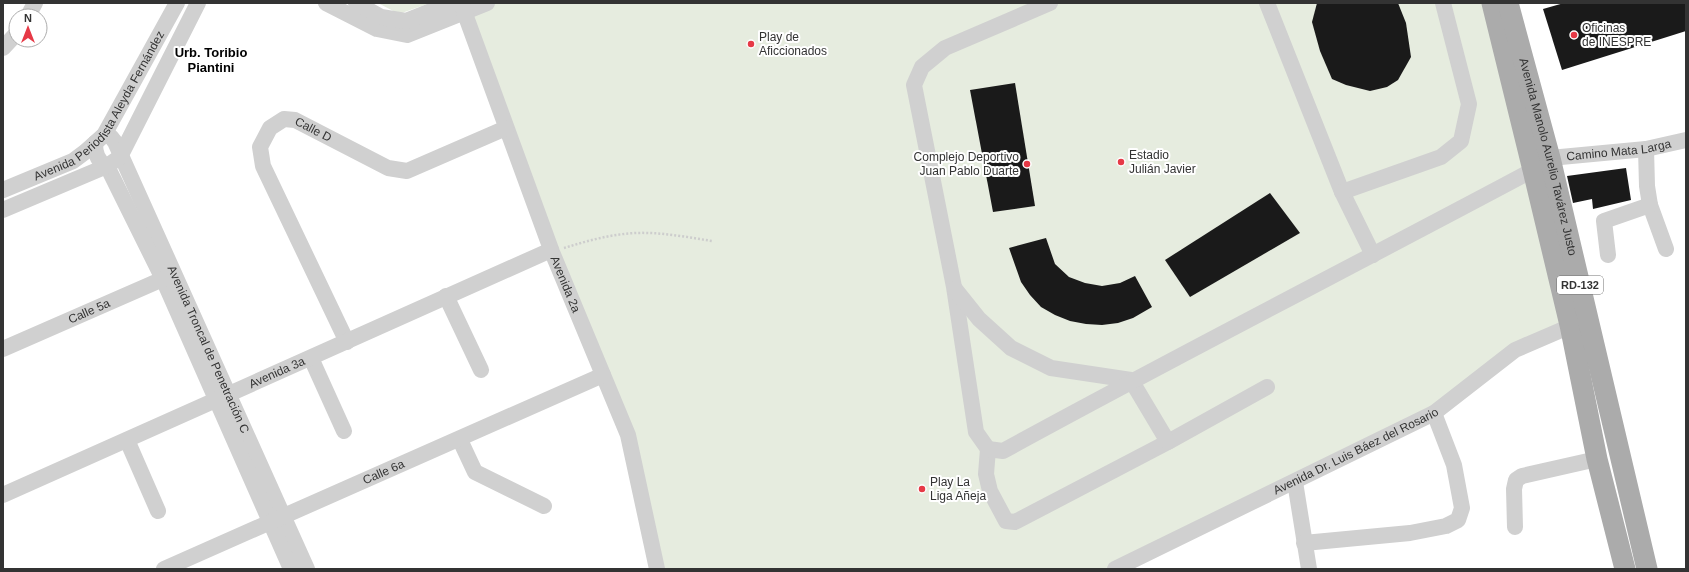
<svg xmlns="http://www.w3.org/2000/svg" width="1689" height="572" font-family="Helvetica,sans-serif">
	<rect width="100%" height="100%" fill="#fff"/>
	<!-- green -->
	<g fill="#e6ecdf">
		<path d="M378 3H430L399 14Z"/>
		<path d="M461 3H1491L1570 325 1515 350 1434 413 1114 569H657L628 435Z"/>
	</g>
	<!-- building -->
	<g fill="#1a1a1a">
		<path d="M1317 3H1398L1406 23 1411 57 1398 80 1387 87 1370 91 1346 85 1332 79 1320 51 1312 22Z"/>
		<path d="M1564 3H1686V31L1562 70 1543 9Z"/>
		<path d="M1015 83 1035 206 993 212 970 90Z"/>
		<path d="M1626 168 1631 200 1593 209 1592 199 1573 203 1567 176Z"/>
		<path d="M1270 193 1300 233 1190 297 1165 260Z"/>
		<path d="M1046 238 1055 264 1069 277 1085 283 1102 286 1120 283 1135 276 1152 307 1133 318 1118 323 1102 325 1086 324 1070 321 1055 315 1041 307 1030 295 1021 282 1009 248Z"/>
	</g>
	<g fill="none" stroke-linecap="round" stroke-linejoin="round">
		<!-- path -->
		<path stroke="#cdcdcd" stroke-width="2.5" stroke-dasharray="2 2" stroke-linecap="butt" d="M564 248C587 241 611 234 636 233 661 232 687 237 712 241"/>
		<!-- minor -->
		<g stroke="#d0d0d0" stroke-width="16">
			<path d="M326 3 377 29 407 35 487 3"/>
			<path d="M356 3 381 17 406 21 451 3"/>
			<path id="s1" d="M461 3 552 252 628 435 657 569"/>
			<path d="M1050 3 945 48 922 67 914 85 954 287 976 432 988 449 986 474 990 491 1006 521 1015 522 1168 442 1267 387"/>
			<path d="M1267 3 1342 192 1373 255"/>
			<path d="M28 16 35 3"/>
			<path d="M3 48 16 34"/>
			<path id="s2" d="M104 135 111 137 115 142 307 569"/>
			<path d="M95 143C95 152 97 162 107 166L163 279 291 569"/>
			<path d="M1646 149 1647 186 1650 205 1666 249"/>
			<path id="s3" d="M3 190 73 161 85 152 104 135 177 3"/>
			<path d="M1342 192 1441 157 1461 141 1469 104 1443 3"/>
			<path d="M3 210 107 166 120 157 198 3"/>
			<path d="M1608 255 1604 221 1650 205"/>
			<path d="M955 289 979 319 1011 348 1051 368 1131 380 1168 442"/>
			<path d="M446 296 481 370"/>
			<path id="s4" d="M347 342 263 166 260 147 270 128 284 119 295 120 388 168 407 171 506 128"/>
			<path id="s5" d="M3 349 172 275"/>
			<path d="M311 358 344 431"/>
			<path d="M127 440 158 511"/>
			<path d="M460 440 475 472 544 506"/>
			<path id="s6" d="M988 449 1003 451C1178 355 1357 264 1533 170L1550 158 1646 149 1686 140"/>
			<path d="M1295 482 1309 569"/>
			<path id="s7" d="M3 495 551 250"/>
			<path d="M1515 527 1514 489 1516 480 1522 476 1597 459"/>
			<path d="M1304 543 1410 533 1446 526 1458 520 1462 508 1454 465 1434 413"/>
			<path id="s8" d="M164 569 603 375"/>
			<path id="s9" d="M1115 569 1434 413 1515 350 1580 322"/>
		</g>
		<!-- major -->
		<g stroke="#ababab" stroke-width="21">
			<path d="M1492 3 1533 170 1570 325 1597 459 1625 569"/>
			<path id="s10" d="M1508 3 1550 158 1647 569"/>
		</g>
	</g>
	<!-- markers -->
	<g fill="#e63946" stroke="#fff" stroke-width="1.5">
		<circle cx="1574" cy="35" r="4"/>
		<circle cx="751" cy="44" r="4"/>
		<circle cx="1121" cy="162" r="4"/>
		<circle cx="1027" cy="164" r="4"/>
		<circle cx="922" cy="489" r="4"/>
	</g>
	<g text-anchor="middle" stroke-width="4" stroke-linejoin="round" paint-order="stroke">
		<!-- shield labels -->
		<rect fill="#fff" stroke="#707070" stroke-width="1" x="1557" y="276" width="46" height="18" rx="3"/>
		<g font-size="11" font-weight="bold" fill="#333">
			<text x="1580" y="289">RD-132</text>
		</g>
		<!-- poi labels -->
		<g font-size="12" fill="#333" stroke="#fff" text-anchor="start">
			<text x="1582" y="32">Oficinas<tspan x="1582" dy="14">de INESPRE</tspan></text>
			<text x="759" y="41">Play de<tspan x="759" dy="14">Aficcionados</tspan></text>
			<text x="1129" y="159">Estadio<tspan x="1129" dy="14">Julián Javier</tspan></text>
			<text x="1019" y="161" text-anchor="end">Complejo Deportivo<tspan x="1019" dy="14">Juan Pablo Duarte</tspan></text>
			<text x="930" y="486">Play La<tspan x="930" dy="14">Liga Añeja</tspan></text>
		</g>
		<!-- street labels -->
		<g font-size="12" fill="#333" stroke="#fff">
			<text dy="4" stroke="none"><textPath href="#s3" startOffset="134">Avenida Periodista Aleyda Fernández</textPath></text>
			<text dy="4" stroke="none"><textPath href="#s4" startOffset="284">Calle D</textPath></text>
			<text dy="4" stroke="none"><textPath href="#s6" startOffset="705">Camino Mata Larga</textPath></text>
			<text dy="4" stroke="none"><textPath href="#s10" startOffset="159">Avenida Manolo Aurelio Tavárez Justo</textPath></text>
			<text dy="4" stroke="none"><textPath href="#s1" startOffset="300">Avenida 2a</textPath></text>
			<text dy="4" stroke="none"><textPath href="#s5" startOffset="94">Calle 5a</textPath></text>
			<text dy="4" stroke="none"><textPath href="#s2" startOffset="241">Avenida Troncal de Penetración C</textPath></text>
			<text dy="4" stroke="none"><textPath href="#s7" startOffset="300">Avenida 3a</textPath></text>
			<text dy="4" stroke="none"><textPath href="#s9" startOffset="268">Avenida Dr. Luis Báez del Rosario</textPath></text>
			<text dy="4" stroke="none"><textPath href="#s8" startOffset="240">Calle 6a</textPath></text>
		</g>
		<!-- neighbourhood labels -->
		<g font-size="13" font-weight="bold" fill="#000" stroke="#fff">
			<text x="211" y="57">Urb. Toribio<tspan x="211" dy="15">Piantini</tspan></text>
		</g>
	</g>
	<!-- border -->
	<rect width="1689" height="572" fill="none" stroke="#333333" stroke-width="8"/>
	<!-- north arrow -->
	<g transform="translate(28 28)"><circle r="19" fill="#ffffff" stroke="#adadad"/>
	<path d="M0-3L7 15L0 10L-7 15Z" fill="#e63946"/>
	<text y="-6" font-size="11" font-weight="bold" text-anchor="middle" fill="#333333">N</text>
	</g>
</svg>
